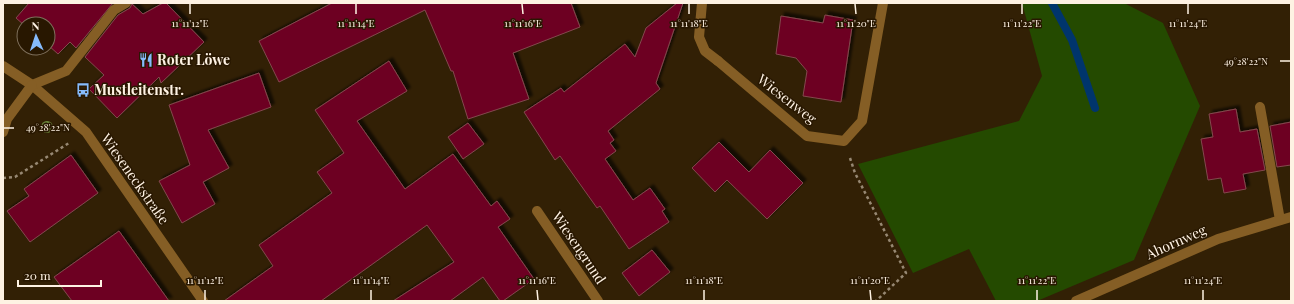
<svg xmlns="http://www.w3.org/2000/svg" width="1294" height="304" font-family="'Playfair Display',serif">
	<defs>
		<filter id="shadow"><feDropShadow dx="3.5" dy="-3.5" stdDeviation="1" flood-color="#0009"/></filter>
	</defs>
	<rect width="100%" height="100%" fill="#322005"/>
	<!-- green -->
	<path fill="#244a00" d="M1022 3H1124L1163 23 1200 106 1134 260 1037 301H996L969 249 913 273 858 164 1019 121 1042 76Z"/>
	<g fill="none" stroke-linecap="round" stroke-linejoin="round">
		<!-- stream -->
		<path stroke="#00356c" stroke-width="8" d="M1052 3 1072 40 1095 108"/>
	</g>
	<!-- building -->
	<g fill="#6d0021" stroke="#83484e" filter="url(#shadow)">
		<path d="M29 3H113L76 48 70 42 58 54 48 45V24L24 25 16 18Z"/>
		<path d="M163 3H166L204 42 161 83 159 77 117 118 89 89 104 75 85 57 118 15 130 8 132 4 143 14Z"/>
		<path d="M332 3H571L580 27 513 53 529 99 468 119 453 71H451L425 10 279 82 259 41Z"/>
		<path d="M677 3H683L656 83 660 89 608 131 614 140 610 143 616 151 605 159 633 200 650 188 665 209 662 211 669 222 629 249 600 206 597 208 560 156 555 160 524 112 561 88 564 92 625 44 635 57 646 28Z"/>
		<path d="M825 15 853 20 841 102 803 96 807 71 796 58 776 54 781 16 823 23Z"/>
		<path d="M389 61 407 91 357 121 405 189 453 154 491 206 497 201 510 219 498 227 534 279 503 301H500L483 277 450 301H393L454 262 427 225 321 301H224L273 266 259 245 332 193 317 172 344 153 315 110Z"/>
		<path d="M259 73 271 107 208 130 229 168 203 182 215 204 182 223 159 181 190 165 169 105Z"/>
		<path d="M1236 109 1240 132 1257 129 1265 170 1243 174 1246 189 1224 193 1221 178 1208 180 1201 139 1213 137 1209 114Z"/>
		<path d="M1291 122V165L1277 167 1270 126Z"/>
		<path d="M468 123 484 144 463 159 448 137Z"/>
		<path d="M719 142 749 172 770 150 803 183 767 219 727 180 715 192 692 168Z"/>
		<path d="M71 155 98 193 30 242 7 211 29 196 24 189Z"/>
		<path d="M119 231 169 301H72L54 277Z"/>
		<path d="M652 250 670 272 639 296 622 273Z"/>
	</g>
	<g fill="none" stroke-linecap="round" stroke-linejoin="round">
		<!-- path -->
		<g stroke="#978873" stroke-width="2.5" stroke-dasharray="3 3" stroke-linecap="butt">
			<path d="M850 158 855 173 906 273 876 301"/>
			<path d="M3 178 15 177 69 143"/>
		</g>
		<!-- service -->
		<g stroke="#855e25" stroke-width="10">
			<path d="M702 3 699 37 705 51 718 61"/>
			<path d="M1260 107 1280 220"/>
		</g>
		<!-- minor -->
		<g stroke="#855e25" stroke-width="10">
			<path d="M718 61 807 136 844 141 862 121 883 3"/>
			<path d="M3 66 32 85 86 132 203 301"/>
			<path d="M32 85 66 71 114 10 126 3"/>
			<path d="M3 132 7 119 32 85"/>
			<path d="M537 211 598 301"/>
			<path d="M1076 301 1218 239 1291 217"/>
		</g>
	</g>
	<!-- trees -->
	<circle fill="#6d8b3e" cx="47" cy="127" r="6"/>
	<!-- ticks -->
	<path fill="none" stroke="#fef2e3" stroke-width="1.5" d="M190 4V14M356 4V14M522 4 523 14M689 4V14M855 4 856 14M1022 4V14M1188 4V14M1280 61H1290M4 128H14M205 290V300M371 290V300M537 290 538 300M704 290V300M870 290 871 300M1037 290V300M1203 290V300"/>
	<!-- icons -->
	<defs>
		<symbol id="restaurant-bare" viewBox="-9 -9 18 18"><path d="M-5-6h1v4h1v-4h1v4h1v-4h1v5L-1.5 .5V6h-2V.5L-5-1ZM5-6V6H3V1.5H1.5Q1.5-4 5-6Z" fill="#86bbfb" stroke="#281700" stroke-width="2.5" paint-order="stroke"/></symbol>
		<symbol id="bus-bare" viewBox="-9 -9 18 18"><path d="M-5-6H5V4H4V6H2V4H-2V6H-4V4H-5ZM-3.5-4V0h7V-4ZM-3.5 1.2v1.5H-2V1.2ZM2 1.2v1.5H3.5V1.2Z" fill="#86bbfb" stroke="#281700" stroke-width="2.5" paint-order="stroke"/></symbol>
	</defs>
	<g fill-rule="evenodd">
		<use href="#restaurant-bare" x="136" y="50" width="20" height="20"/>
		<use href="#bus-bare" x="73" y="80" width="20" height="20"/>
	</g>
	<g text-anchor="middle" stroke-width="3" stroke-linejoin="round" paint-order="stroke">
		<!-- poi labels -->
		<g font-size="14" font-weight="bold" fill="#fef2e3" stroke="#281700" text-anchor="start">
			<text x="157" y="65">Roter Löwe</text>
			<text x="94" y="95">Mustleitenstr.</text>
		</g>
		<!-- street labels -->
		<g font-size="14" fill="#fef2e3" stroke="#281700">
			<text transform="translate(787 99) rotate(38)" y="5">Wiesenweg</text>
			<text transform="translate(135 179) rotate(55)" y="5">Wieseneckstraße</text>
			<text transform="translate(1176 242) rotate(-24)" y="5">Ahornweg</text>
			<text transform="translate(579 248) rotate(56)" y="5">Wiesengrund</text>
		</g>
	</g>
	<g font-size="10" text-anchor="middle" fill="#fef2e3" stroke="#281700" stroke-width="3" stroke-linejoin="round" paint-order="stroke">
		<text x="190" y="27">11°11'12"E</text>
		<text x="356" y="27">11°11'14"E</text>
		<text x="523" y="27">11°11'16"E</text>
		<text x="689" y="27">11°11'18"E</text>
		<text x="856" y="27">11°11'20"E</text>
		<text x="1022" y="27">11°11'22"E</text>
		<text x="1188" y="27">11°11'24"E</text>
		<text x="1246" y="65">49°28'22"N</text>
		<text x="48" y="131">49°28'22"N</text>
		<text x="205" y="284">11°11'12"E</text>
		<text x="371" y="284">11°11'14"E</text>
		<text x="537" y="284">11°11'16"E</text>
		<text x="704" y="284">11°11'18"E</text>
		<text x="870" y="284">11°11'20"E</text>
		<text x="1037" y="284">11°11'22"E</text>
		<text x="1203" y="284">11°11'24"E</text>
	</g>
	<!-- border -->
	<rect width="1294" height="304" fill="none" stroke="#fef2e3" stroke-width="8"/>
	<!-- north arrow -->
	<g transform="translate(36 36) rotate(357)"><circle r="19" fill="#281700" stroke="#7e6f5b"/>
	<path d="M0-3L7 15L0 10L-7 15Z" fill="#86bbfb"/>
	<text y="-6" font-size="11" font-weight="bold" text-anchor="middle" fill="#fef2e3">N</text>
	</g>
	<!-- scale -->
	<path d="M18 280v6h83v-6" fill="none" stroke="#fef2e3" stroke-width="2"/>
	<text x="24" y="280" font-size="12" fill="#fef2e3" stroke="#281700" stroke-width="3" paint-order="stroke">20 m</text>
</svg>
